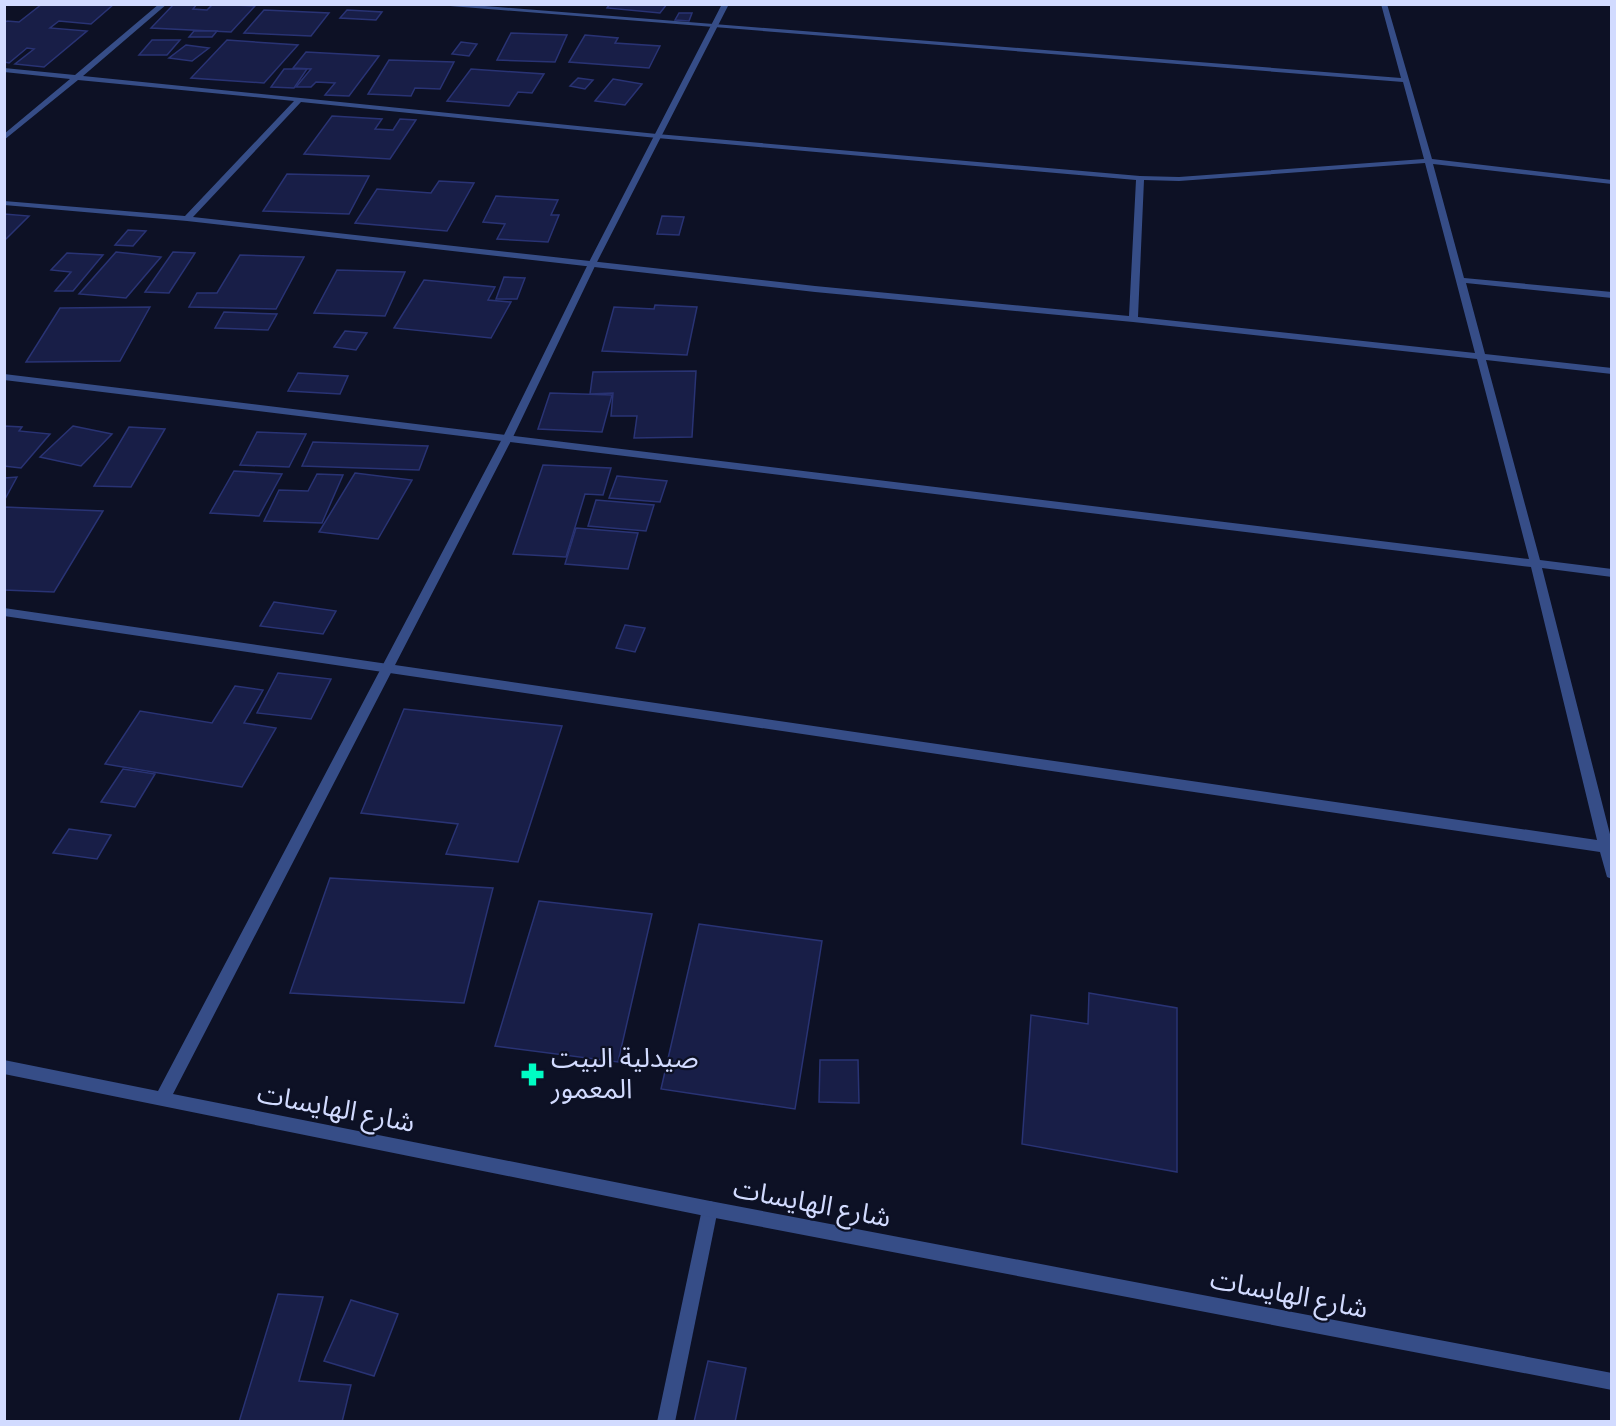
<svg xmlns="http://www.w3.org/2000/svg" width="1616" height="1426" font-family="Karla,'Noto Sans Arabic',sans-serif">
	<rect width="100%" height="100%" fill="#0d1125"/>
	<!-- building -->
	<g fill="#181e47" stroke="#293374" stroke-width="1.5">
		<path d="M42 4H114L91 24 59 21 50 28 87 31 44 67 15 64 34 49 27 48 9 63 4 62V23L7 21 19 22Z"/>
		<path d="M174 4H197L193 9 207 10 213 4 255 6 231 32 151 28Z"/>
		<path d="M610 4H667L660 13 607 8Z"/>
		<path d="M264 10 329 13 311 36 244 33Z"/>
		<path d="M347 10 382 12 376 20 340 18Z"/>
		<path d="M679 13H692L689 21 675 20Z"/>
		<path d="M194 31H217L212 37H189Z"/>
		<path d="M511 33 567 35 555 62 497 60Z"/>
		<path d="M585 35 618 38 615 43 660 46 649 68 569 62Z"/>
		<path d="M152 40H180L167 55H139Z"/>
		<path d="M227 40 298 45 264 83 191 78Z"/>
		<path d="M461 42 477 44 469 56 452 54Z"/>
		<path d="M186 45 209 48 192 61 169 58Z"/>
		<path d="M306 52 379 56 349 96 325 95 335 83 316 82 311 87H296L311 69 293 68Z"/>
		<path d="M389 60 454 62 440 89 415 88 411 96 368 94Z"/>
		<path d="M284 69H307L294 88 271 87Z"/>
		<path d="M471 69 544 74 532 93 518 92 509 106 447 101Z"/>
		<path d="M578 78 593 80 585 89 570 86Z"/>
		<path d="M613 79 642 84 625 105 595 101Z"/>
		<path d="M332 116 382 119 375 129 393 130 400 119 416 120 390 159 304 154Z"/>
		<path d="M287 174 369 176 349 214 263 211Z"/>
		<path d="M439 181 474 183 447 231 355 223 377 189 431 193Z"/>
		<path d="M496 196 558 200 551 215H559L548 242 497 239 505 224 483 222Z"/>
		<path d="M4 214 29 216 4 241Z"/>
		<path d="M662 216 684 217 679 235 657 234Z"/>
		<path d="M128 230 146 231 133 246 115 245Z"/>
		<path d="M116 252 161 257 126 298 79 294Z"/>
		<path d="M173 252 195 253 169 293 145 292Z"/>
		<path d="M67 253 103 255 73 291H55L71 272 51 270Z"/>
		<path d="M240 255 304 257 276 309 189 307 197 293H217Z"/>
		<path d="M337 270 405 272 385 316 314 313Z"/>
		<path d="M504 277 525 278 517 299H496Z"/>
		<path d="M424 280 495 287 488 300 511 302 491 338 394 328Z"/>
		<path d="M655 305 697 307 687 355 602 351 614 307 654 309Z"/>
		<path d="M150 307 120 361 26 362 60 308Z"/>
		<path d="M224 312 277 314 268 330 215 328Z"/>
		<path d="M345 331 367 333 356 350 334 347Z"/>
		<path d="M696 371 692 437 634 438 637 416H611L613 393 590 394 593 372Z"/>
		<path d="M298 373 348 376 340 394 288 391Z"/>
		<path d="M550 393 612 395 602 432 538 429Z"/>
		<path d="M4 426 22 427 19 431 50 434 21 468 4 466Z"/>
		<path d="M73 426 112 434 81 466 40 457Z"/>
		<path d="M129 427 165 429 131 487 94 486Z"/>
		<path d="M257 432 306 434 289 467 240 465Z"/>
		<path d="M313 442 428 446 419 470 302 466Z"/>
		<path d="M543 465 611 468 603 495 585 494 566 557 513 554Z"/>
		<path d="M234 471 282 474 259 516 210 513Z"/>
		<path d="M355 473 412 480 378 539 319 532Z"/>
		<path d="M317 474 343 475 322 523 264 521 279 490 308 491Z"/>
		<path d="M617 476 667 481 660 502 609 498Z"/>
		<path d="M17 477 4 501V478Z"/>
		<path d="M596 500 654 505 646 531 588 526Z"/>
		<path d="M4 507 103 511 54 592 4 590Z"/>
		<path d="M576 528 638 533 628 569 565 564Z"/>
		<path d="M274 602 336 611 323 634 260 626Z"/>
		<path d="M625 625 645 628 635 652 616 648Z"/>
		<path d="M278 673 331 679 311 719 257 713Z"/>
		<path d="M235 686 263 690 244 723 276 728 242 787 105 764 140 711 212 723Z"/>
		<path d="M404 709 562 726 518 862 446 854 458 824 361 813Z"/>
		<path d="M123 769 155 774 135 807 101 802Z"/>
		<path d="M69 829 111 835 97 859 53 853Z"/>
		<path d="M330 878 493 888 464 1003 290 993Z"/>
		<path d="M539 901 652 914 618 1062 495 1046Z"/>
		<path d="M699 924 822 941 795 1109 661 1089Z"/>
		<path d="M1089 993 1177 1008V1172L1022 1144 1031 1015 1088 1024Z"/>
		<path d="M820 1060H858L859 1103 819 1102Z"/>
		<path d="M278 1294 323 1297 299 1381 351 1385 342 1422H239Z"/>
		<path d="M351 1300 398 1314 374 1376 324 1361Z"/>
		<path d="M708 1361 746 1368 735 1422H694Z"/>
	</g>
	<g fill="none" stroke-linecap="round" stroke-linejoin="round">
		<!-- minor -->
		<g fill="#364d87" fill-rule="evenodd">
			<path d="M159 4H167L83 76 657 134 1140 176 1179 177 1424 159 1403 82 425 4H460L1401 78 1381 4H1387L1432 159 1612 180V184L1433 164 1464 278 1612 292V298L1466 283 1485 354 1612 368V374L1486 360 1540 560 1612 569V577L1542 568 1612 842V879L1607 877 1600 852 4 616V608L1597 840 1531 567 4 380V374L1529 559 1477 359 1133 322 815 292 187 221 4 205V201L185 216 294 101 78 80 4 140V134L70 79 4 72V68L75 75ZM301 102 657 138 1136 180 1129 316 815 286 193 217ZM1425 163 1475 353 1138 317 1144 180 1179 181Z"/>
			<path d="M710 1201 716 1203 718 1209 675 1422H657L702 1209 704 1203Z"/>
		</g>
		<!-- tertiary -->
		<path fill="#364d87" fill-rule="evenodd" d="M722 4H729L596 264 513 437 173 1094 710 1201 1612 1373V1390L710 1217 4 1074V1060L158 1091 503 437 588 264Z"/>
	</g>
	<!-- icons -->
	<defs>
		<symbol id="pharmacy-bare" viewBox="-9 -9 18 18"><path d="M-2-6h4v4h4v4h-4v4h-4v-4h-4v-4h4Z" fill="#00fdc4" stroke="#0d1125" stroke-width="2.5" paint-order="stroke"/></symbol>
	</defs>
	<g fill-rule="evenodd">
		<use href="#pharmacy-bare" x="516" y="1058" width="33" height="33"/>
	</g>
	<g text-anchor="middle" stroke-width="4.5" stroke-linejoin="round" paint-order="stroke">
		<!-- near-poi labels -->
		<g font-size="27" fill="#d2dbff" stroke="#0d1125" text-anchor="start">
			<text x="551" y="1067">صيدلية البيت<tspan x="551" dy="31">المعمور</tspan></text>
		</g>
		<!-- near-street labels -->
		<g font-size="27" fill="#d2dbff" stroke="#0d1125">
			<text transform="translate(336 1108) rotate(11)" y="9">شارع الهايسات</text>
			<text transform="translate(812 1203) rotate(11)" y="9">شارع الهايسات</text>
			<text transform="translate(1289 1294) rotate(11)" y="9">شارع الهايسات</text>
		</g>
	</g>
	<!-- border -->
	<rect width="1616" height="1426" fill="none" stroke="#d2dbff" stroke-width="12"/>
</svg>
